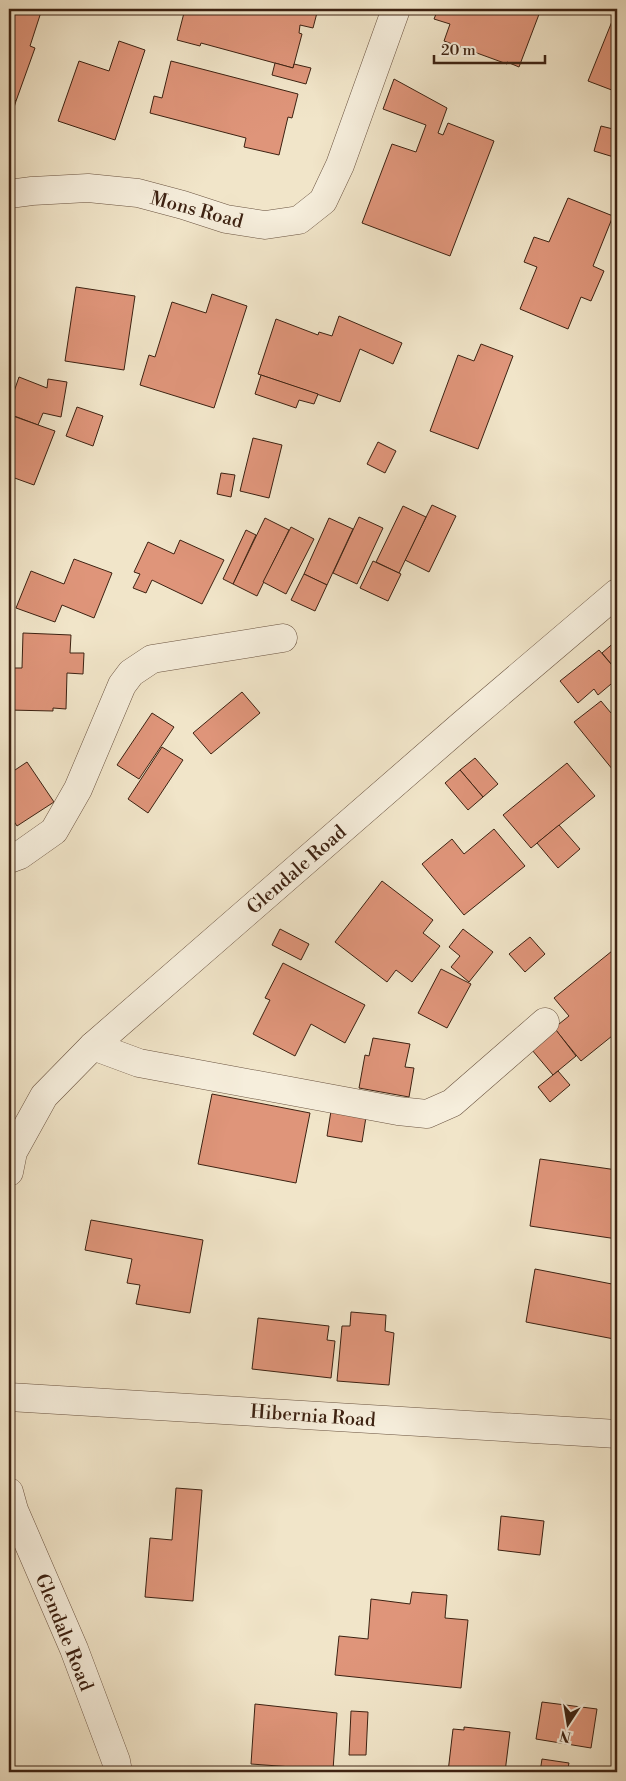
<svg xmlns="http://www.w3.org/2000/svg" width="626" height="1781" font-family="'Libre Bodoni',serif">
	<rect width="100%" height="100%" fill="#f1e5c9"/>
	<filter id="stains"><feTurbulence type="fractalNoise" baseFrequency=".004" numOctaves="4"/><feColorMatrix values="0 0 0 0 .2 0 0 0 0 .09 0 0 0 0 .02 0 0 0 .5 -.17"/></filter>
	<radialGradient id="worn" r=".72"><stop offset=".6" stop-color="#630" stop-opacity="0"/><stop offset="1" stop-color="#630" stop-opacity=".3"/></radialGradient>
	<!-- building -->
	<g fill="#df957a" stroke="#3d2212">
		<path d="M9 9H42L30 46 35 48 16 101 9 99Z"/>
		<path d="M185 9H318L313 28 300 25 299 33 302 34 293 68 201 43 200 46 177 40Z"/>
		<path d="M438 9H541L519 67 507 62V64L444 41 450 24 434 19Z"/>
		<path d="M617 9V92L588 81Z"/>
		<path d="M119 41 145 50 115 140 58 121 79 61 109 71Z"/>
		<path d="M171 61 298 94 292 118 288 117 279 155 244 147 246 138 150 113 154 96 162 98Z"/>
		<path d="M275 63 293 68 294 64 311 68 306 84 272 75Z"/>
		<path d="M394 79 447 108 438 133 443 135 448 123 494 141 450 256 362 223 392 144 416 152 426 125 383 109Z"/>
		<path d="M9 99 16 101 9 124Z"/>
		<path d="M601 126 617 130V158L594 151Z"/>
		<path d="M568 198 613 216 593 266 604 271 591 301 581 297 568 329 520 309 537 267 524 262 534 237 549 242Z"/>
		<path d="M76 287 135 296 124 370 65 361Z"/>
		<path d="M212 294 247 306 214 408 140 385 149 355 155 357 172 302 206 313Z"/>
		<path d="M339 316 402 343 393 364 360 349 340 402 258 374 276 319 318 335 319 332 332 336Z"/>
		<path d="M9 319 13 321 9 333Z"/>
		<path d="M481 344 513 356 478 449 430 431 458 355 474 361Z"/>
		<path d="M261 375 318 394 314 404 299 400 296 408 255 394Z"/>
		<path d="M19 377 47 388 48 379 67 382 61 417 43 413 38 425 9 414V406Z"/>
		<path d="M77 407 103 416 93 446 66 436Z"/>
		<path d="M13 416 55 431 34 485 9 476V427Z"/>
		<path d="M253 438 282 445 269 498 240 491Z"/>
		<path d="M378 442 396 451 385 473 367 464Z"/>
		<path d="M221 473 235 475 231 497 217 494Z"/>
		<path d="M432 505 456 516 429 572 405 560Z"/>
		<path d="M403 506 426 517 399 573 376 562Z"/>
		<path d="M359 517 383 528 357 584 333 573Z"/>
		<path d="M265 518 289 530 257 596 233 584Z"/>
		<path d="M329 518 353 529 327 585 304 574Z"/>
		<path d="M291 527 314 539 286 594 263 582Z"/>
		<path d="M246 530 256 535 233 584 223 579Z"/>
		<path d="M180 540 224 560 202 604 152 580 146 593 133 588 140 574 134 572 148 542 174 554Z"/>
		<path d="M74 559 112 573 94 618 62 605 55 622 16 608 31 571 64 584Z"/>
		<path d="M373 561 401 574 388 601 360 588Z"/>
		<path d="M304 574 327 585 315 611 291 600Z"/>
		<path d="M23 633 71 635 70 653H84L83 674 67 673 66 709 53 708V711L9 710V668H22Z"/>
		<path d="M617 640V671L602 653Z"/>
		<path d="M599 650 617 671 615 675 617 679 598 695 594 689 578 703 560 681Z"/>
		<path d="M242 692 260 713 211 754 193 733Z"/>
		<path d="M601 701 611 713 617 708V775L574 722Z"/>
		<path d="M152 713 174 727 139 779 117 765Z"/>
		<path d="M162 747 183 760 148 813 128 799Z"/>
		<path d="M475 758 498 784 483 797 460 770Z"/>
		<path d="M27 762 54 802 17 826 9 814V774Z"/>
		<path d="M567 763 595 796 531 848 503 815Z"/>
		<path d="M460 770 483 797 468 810 445 783Z"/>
		<path d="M559 825 580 849 558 868 537 843Z"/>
		<path d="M494 829 525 866 464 915 422 864 452 839 464 854Z"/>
		<path d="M382 881 433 920 423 933 440 946 412 982 396 970 387 982 335 942Z"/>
		<path d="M280 929 309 944 301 960 272 945Z"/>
		<path d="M463 929 493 952 469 982 451 967 460 956 449 947Z"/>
		<path d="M530 937 545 954 525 972 509 954Z"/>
		<path d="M612 951 617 958V1032L581 1061 554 1028 569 1016 554 998Z"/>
		<path d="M283 963 365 1005 345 1043 311 1024 295 1056 253 1034 270 1000 265 998Z"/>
		<path d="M441 969 471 984 447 1028 418 1013Z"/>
		<path d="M556 1030 576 1056 553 1075 532 1050Z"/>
		<path d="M373 1038 410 1044 405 1067 414 1068 409 1097 359 1088 365 1055 369 1056Z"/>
		<path d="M558 1071 570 1085 550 1102 538 1087Z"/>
		<path d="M212 1094 310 1113 296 1183 198 1164Z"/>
		<path d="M331 1111 366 1117 362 1142 327 1136Z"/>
		<path d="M540 1159 617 1170V1239L530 1226Z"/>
		<path d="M91 1220 203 1240 190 1313 136 1304 140 1285 127 1283 132 1259 85 1250Z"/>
		<path d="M535 1269 617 1285V1322L614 1339 526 1322Z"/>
		<path d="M351 1312 386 1315 385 1331 394 1333 389 1385 337 1381 342 1326H350Z"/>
		<path d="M258 1318 329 1326 327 1340 335 1341 331 1378 252 1369Z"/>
		<path d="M176 1488 202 1490 193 1601 145 1597 150 1538 172 1540Z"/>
		<path d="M501 1516 544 1521 540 1555 498 1550Z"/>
		<path d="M412 1592 447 1595 445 1618 468 1620 461 1688 335 1675 339 1636 368 1639 371 1599 410 1604Z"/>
		<path d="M542 1702 597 1709 591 1748 536 1739Z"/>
		<path d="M255 1704 337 1713 333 1770 251 1764Z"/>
		<path d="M351 1711 368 1712 366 1755H349Z"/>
		<path d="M464 1727 510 1732 505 1772H448L453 1729 464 1730Z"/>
		<path d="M542 1759 569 1763 567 1772H540Z"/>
	</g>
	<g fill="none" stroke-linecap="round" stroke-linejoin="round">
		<defs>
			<g id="minor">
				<path d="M9 194 32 191 88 188 138 193 183 205 226 219 265 225 299 220 323 201 340 165 396 9"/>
				<path d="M9 859 20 855 54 831 78 789 122 685 131 673 152 659 283 638"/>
				<path d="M93 1046 139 1063 398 1111 427 1114 452 1103 545 1022"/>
				<path d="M9 1172 13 1152 44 1096 93 1046 463 724 617 593"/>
				<path d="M9 1397 617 1434"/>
				<path d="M9 1492 14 1510 74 1649 116 1761 118 1772"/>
			</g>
		</defs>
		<!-- minor casing -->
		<use href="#minor" stroke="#6a5340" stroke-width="29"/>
		<!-- minor -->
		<use href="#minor" stroke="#f6eedc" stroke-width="28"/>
	</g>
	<g text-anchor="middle" stroke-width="4" stroke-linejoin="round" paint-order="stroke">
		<!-- street labels -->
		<g font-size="19" fill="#3d2212" stroke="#f6eedc">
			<text transform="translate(197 209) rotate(15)" y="7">Mons Road</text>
			<text transform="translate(296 869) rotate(-41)" y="7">Glendale Road</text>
			<text transform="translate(313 1415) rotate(4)" y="7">Hibernia Road</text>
			<text transform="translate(65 1632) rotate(68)" y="7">Glendale Road</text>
		</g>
	</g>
	<!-- margin -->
	<rect width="626" height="1781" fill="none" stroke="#f1e5c9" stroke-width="30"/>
	<rect x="10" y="10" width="606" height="1761" fill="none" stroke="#3d2212" stroke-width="2.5"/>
	<rect x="15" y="15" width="596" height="1751" fill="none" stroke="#3d2212"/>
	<!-- north arrow -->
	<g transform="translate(568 1724) rotate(192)" stroke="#f6eedc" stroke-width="4" paint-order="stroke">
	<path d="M0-4L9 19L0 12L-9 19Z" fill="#3d2212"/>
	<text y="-8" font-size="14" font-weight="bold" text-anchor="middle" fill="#3d2212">N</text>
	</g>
	<!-- scale -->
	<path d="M434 55v8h111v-8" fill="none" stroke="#3d2212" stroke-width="2.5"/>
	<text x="441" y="55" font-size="15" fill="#3d2212" stroke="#f6eedc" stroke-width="4" paint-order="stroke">20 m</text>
	<rect width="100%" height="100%" filter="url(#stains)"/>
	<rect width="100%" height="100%" fill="url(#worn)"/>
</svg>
